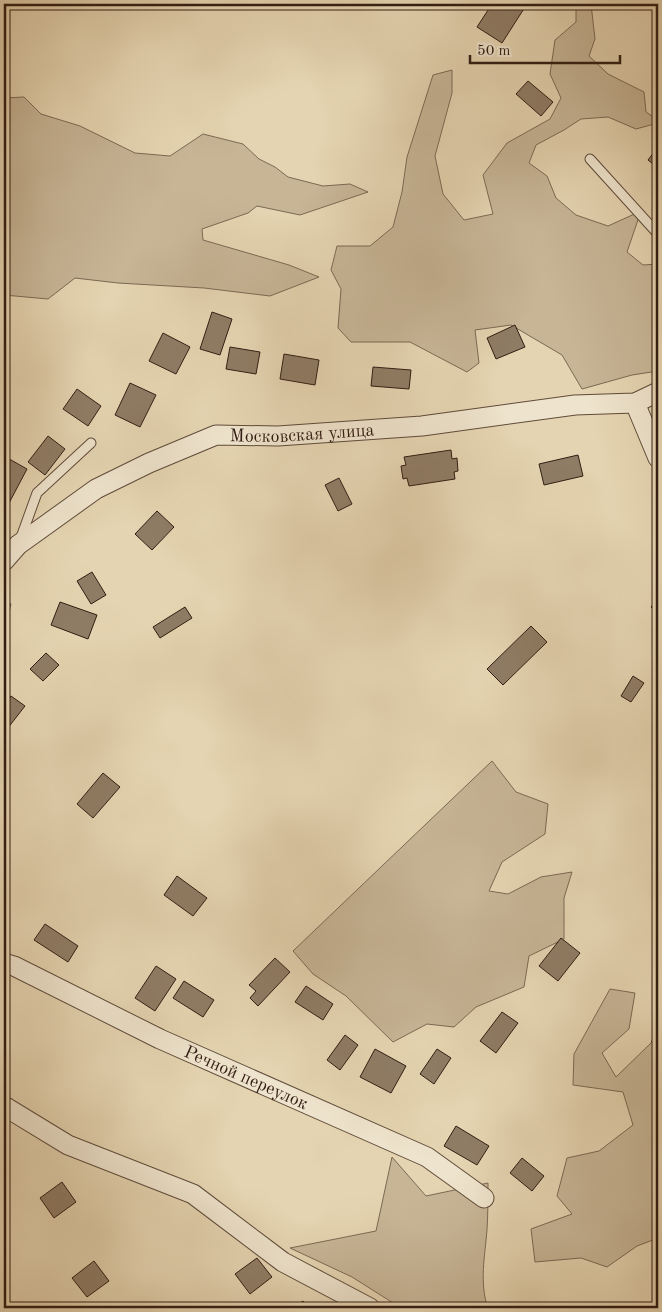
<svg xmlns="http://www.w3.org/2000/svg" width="662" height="1312" font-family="'Old Standard TT',serif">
	<rect width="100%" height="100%" fill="#e5d4b1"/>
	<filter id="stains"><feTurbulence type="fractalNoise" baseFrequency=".004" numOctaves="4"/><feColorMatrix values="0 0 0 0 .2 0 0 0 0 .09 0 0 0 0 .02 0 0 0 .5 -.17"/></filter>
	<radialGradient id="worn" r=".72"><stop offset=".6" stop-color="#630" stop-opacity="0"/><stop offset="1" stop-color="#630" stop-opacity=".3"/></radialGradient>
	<!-- green -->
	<g fill="#c7b596" stroke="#7c6954">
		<path d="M576 4H591L595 39 589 56 608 74 644 92 646 112 658 120V123L636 129 608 117 581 119 564 130 536 145 529 163 547 176 556 198 576 215 608 226 641 211 627 252 643 265 658 264V371L632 375 582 389 562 355 511 325 475 330 479 363 467 372 410 342H351L338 328 341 289 331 270 337 246H370L393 227 402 192 407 157 433 75 452 70V93L435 156 443 194 464 220 493 214 483 175 507 143 550 119 561 98 550 74 555 40 576 22Z"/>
		<path d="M24 97 41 114 80 126 135 153 170 156 203 134 243 144 259 159 275 167 288 177 323 186 350 184 368 192 300 215 257 206 248 213 202 229 203 240 289 265 319 277 270 296 204 288 118 283 75 278 48 299 4 295V98Z"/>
		<path d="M4 597 11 604 4 632Z"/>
		<path d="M492 761 516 792 548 804 545 834 502 862 489 891 508 894 541 877 572 872 564 898V939L529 956 524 987 476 1007 454 1027 427 1024 393 1042 346 996 313 974 293 951Z"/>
		<path d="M610 989 635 993 629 1029 602 1053 616 1077 651 1043 658 1023V1238L637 1246 607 1267 581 1258 535 1262 531 1229 572 1214 557 1196 567 1158 599 1151 633 1125 623 1092 573 1085 574 1054Z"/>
		<path d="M392 1157 426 1196 488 1183C488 1198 488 1214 487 1230 485 1256 479 1283 488 1308H401L352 1277 290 1248 376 1231Z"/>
	</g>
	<!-- building -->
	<g fill="#8f7c65" stroke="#321d13">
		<path d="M492 4H527L502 43 477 27Z"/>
		<path d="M528 81 553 102 541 116 516 94Z"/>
		<path d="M658 147V168L648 160Z"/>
		<path d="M212 312 232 319 220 355 200 349Z"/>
		<path d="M515 325 525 347 496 359 487 338Z"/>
		<path d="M163 333 190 347 176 374 149 361Z"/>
		<path d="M230 347 260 352 256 374 226 369Z"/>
		<path d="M284 354 319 360 315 385 280 379Z"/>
		<path d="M373 367 411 370 409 389 371 386Z"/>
		<path d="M130 383 156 395 140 427 115 415Z"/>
		<path d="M77 389 101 406 88 426 63 409Z"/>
		<path d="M48 436 65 449 45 475 28 462Z"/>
		<path d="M451 450 452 459 457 458 458 471 454 472 455 479 409 486 407 478 403 479 401 466 406 465 404 457Z"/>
		<path d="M578 455 583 476 544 485 539 464Z"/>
		<path d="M4 456 27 469 8 505 4 503Z"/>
		<path d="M339 478 352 504 338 511 325 485Z"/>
		<path d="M157 511 174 527 152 550 135 534Z"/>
		<path d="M92 572 106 595 91 604 77 581Z"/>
		<path d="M658 599V614L651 607Z"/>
		<path d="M60 602 97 615 88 639 51 625Z"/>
		<path d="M185 607 192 618 160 638 153 627Z"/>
		<path d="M531 626 547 642 503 685 487 669Z"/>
		<path d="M46 653 59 665 43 681 30 669Z"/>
		<path d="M633 676 644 683 631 702 621 696Z"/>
		<path d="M11 696 25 706 4 733V706Z"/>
		<path d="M103 773 120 787 93 818 77 804Z"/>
		<path d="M177 876 207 898 193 916 164 895Z"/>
		<path d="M45 924 78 946 68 962 34 940Z"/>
		<path d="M561 938 580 953 558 981 539 966Z"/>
		<path d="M275 958 290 972 258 1006 250 998 256 991 249 985Z"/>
		<path d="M156 966 176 979 155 1011 135 998Z"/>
		<path d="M184 981 214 1000 203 1017 173 998Z"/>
		<path d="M306 986 333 1004 323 1020 295 1002Z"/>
		<path d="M502 1012 518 1023 496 1053 480 1041Z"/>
		<path d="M345 1035 358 1045 340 1070 327 1060Z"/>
		<path d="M375 1049 406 1066 391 1093 360 1077Z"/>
		<path d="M437 1049 451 1058 434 1084 420 1074Z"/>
		<path d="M456 1126 489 1146 477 1165 444 1146Z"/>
		<path d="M522 1158 544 1176 532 1191 510 1173Z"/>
		<path d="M62 1182 76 1202 54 1218 40 1198Z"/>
		<path d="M257 1258 272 1277 250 1294 235 1274Z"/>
		<path d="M94 1261 109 1281 87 1297 72 1278Z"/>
		<path d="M303 1301 308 1308H293Z"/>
	</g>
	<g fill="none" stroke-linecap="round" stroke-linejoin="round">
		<defs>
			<g id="service">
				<path d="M590 159 658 234"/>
				<path d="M20 540 37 493 91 443"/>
			</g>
			<g id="minor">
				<path d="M635 403 658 458"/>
				<path id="s1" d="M4 561 18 545 96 489 149 463 216 435 278 436 422 426 575 405 635 403 658 392"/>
				<path id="s2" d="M4 963 14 966 160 1039 427 1157 484 1198"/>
				<path d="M4 1106 68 1145 193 1194 283 1262 370 1308"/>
			</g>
		</defs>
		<!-- service casing -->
		<use href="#service" stroke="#5f4b3a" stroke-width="11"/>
		<!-- minor casing -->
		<use href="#minor" stroke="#5f4b3a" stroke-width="21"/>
		<!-- service -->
		<use href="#service" stroke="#eee3cc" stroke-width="9"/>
		<!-- minor -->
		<use href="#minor" stroke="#eee3cc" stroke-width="19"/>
	</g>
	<g text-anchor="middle" stroke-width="4" stroke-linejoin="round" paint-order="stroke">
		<!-- street labels -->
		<g font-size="18" fill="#321d13" stroke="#eee3cc">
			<text dy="6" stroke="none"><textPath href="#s1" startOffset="335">Московская улица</textPath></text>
			<text dy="6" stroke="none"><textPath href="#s2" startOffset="268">Речной переулок</textPath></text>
		</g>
	</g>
	<!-- margin -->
	<rect width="662" height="1312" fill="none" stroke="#e5d4b1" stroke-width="20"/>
	<rect x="5" y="5" width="652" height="1302" fill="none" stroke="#321d13" stroke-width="2.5"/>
	<rect x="10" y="10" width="642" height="1292" fill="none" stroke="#321d13"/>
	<!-- scale -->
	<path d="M470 55v8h150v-8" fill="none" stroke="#321d13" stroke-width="2.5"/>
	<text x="477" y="55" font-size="15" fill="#321d13" stroke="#eee3cc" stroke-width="4" paint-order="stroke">50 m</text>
	<rect width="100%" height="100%" filter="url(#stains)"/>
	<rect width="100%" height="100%" fill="url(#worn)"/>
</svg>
